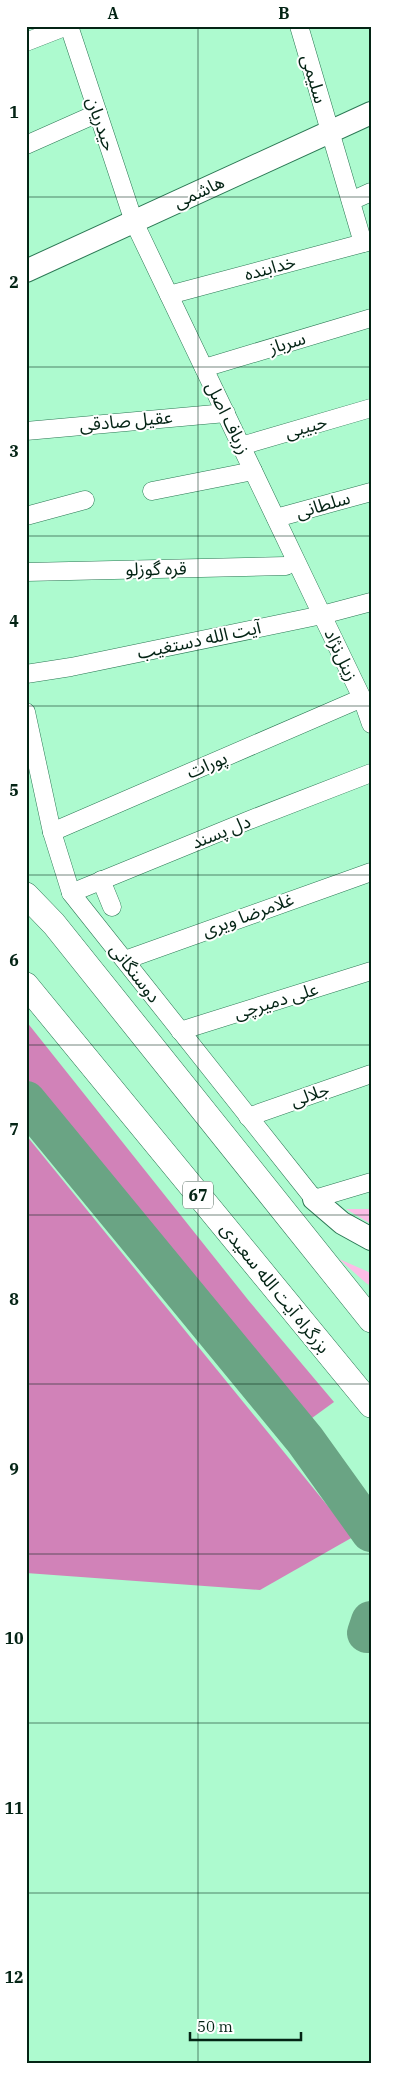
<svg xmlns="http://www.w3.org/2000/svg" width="397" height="2090" font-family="'IBM Plex Serif','Noto Sans Arabic',serif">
	<rect width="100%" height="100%" fill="#adfacf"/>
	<!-- green -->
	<g fill="#fcbde6">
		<path d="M346 1209H371V1224Z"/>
		<path d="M339 1259 371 1273V1286L366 1283Z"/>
	</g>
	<!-- forest -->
	<g fill="#d182b8">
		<path d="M26 1021 249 1301 334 1402 301 1426 26 1083Z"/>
		<path d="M26 1135 353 1537 260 1590 26 1573Z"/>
	</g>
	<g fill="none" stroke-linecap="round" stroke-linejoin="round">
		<!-- taxiway -->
		<g stroke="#6aa484" stroke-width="40">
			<path d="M26 1101 305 1440 371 1532"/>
			<path d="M367 1633 371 1621"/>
		</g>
		<defs>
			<g id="minor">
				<path d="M69 26 134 222 322 615 362 698 371 724"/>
				<path d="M299 26 363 243"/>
				<path d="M26 42 67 26"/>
				<path d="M26 145 98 113"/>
				<path d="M351 201 371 192"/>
				<path d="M169 295 371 241"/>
				<path d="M204 368 371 318"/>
				<path d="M26 431 226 413"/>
				<path d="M241 446 371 408"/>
				<path d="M152 491 253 471"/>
				<path d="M26 516 85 500"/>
				<path d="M276 518 371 492"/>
				<path d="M26 572 286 566"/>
				<path d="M26 674 71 667 322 615 371 602"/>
				<path d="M26 712 52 832 71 893 314 1199 371 1182"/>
				<path d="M52 832 362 698"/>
				<path d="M101 880 112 907"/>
				<path d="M71 893 247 821 371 773"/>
				<path d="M125 960 371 872"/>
				<path d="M180 1031 371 971"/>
				<path d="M248 1117 371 1074"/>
			</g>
			<g id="major">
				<path d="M26 271 371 113"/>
				<path d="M314 1199 342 1223 371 1239"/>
			</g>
			<g id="highway">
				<path d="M26 895 54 924 371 1320"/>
				<path d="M26 985 371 1405"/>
			</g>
		</defs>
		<!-- minor casing -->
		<use href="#minor" stroke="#2b7854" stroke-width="19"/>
		<!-- major casing -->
		<use href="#major" stroke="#2b7854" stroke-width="24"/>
		<!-- highway casing -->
		<use href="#highway" stroke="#2b7854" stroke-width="26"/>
		<!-- minor -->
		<use href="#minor" stroke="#fff" stroke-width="18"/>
		<!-- major -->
		<use href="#major" stroke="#fff" stroke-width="22"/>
		<!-- highway -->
		<use href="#highway" stroke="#fff" stroke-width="25"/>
	</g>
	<!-- grid -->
	<path fill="none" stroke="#042415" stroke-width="1" stroke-opacity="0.55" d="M198 26V2064M26 197H371M26 367H371M26 536H371M26 706H371M26 875H371M26 1045H371M26 1215H371M26 1384H371M26 1554H371M26 1723H371M26 1893H371"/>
	<g text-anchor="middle" stroke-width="4" stroke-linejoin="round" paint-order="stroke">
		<!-- shield labels -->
		<rect fill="#fff" stroke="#4f665b" stroke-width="1" x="183" y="1181.5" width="30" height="27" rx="4"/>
		<g font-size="16" font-weight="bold" fill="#042415">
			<text x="198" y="1201">67</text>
		</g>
		<!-- street labels -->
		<g font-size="18" fill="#042415" stroke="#fff">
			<text transform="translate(314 79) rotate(74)" y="6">سلیمی</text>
			<text transform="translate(101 124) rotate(71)" y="6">حیدریان</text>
			<text transform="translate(199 192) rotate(-25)" y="6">هاشمی</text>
			<text transform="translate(270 268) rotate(-15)" y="6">خدابنده</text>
			<text transform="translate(287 343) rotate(-17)" y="6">سرباز</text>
			<text transform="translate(228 418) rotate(64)" y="6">زرباف اصل</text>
			<text transform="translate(126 421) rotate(-5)" y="6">عقیل صادقی</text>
			<text transform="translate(306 427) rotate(-16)" y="6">حبیبی</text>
			<text transform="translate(323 505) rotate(-16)" y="6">سلطانی</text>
			<text transform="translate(156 569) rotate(-1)" y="6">قره گوزلو</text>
			<text transform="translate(199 640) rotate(-12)" y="6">آیت الله دستغیب</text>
			<text transform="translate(341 655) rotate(65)" y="6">زینل‌نژاد</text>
			<text transform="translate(207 765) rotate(-23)" y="6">پورات</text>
			<text transform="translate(221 832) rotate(-22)" y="6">دل پسند</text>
			<text transform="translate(248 915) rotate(-20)" y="6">غلامرضا ویری</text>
			<text transform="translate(135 973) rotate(52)" y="6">دوسنگانی</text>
			<text transform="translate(276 1001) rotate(-17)" y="6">علی دمیرچی</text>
			<text transform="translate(310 1095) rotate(-19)" y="6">جلالی</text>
			<text transform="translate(275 1288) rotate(51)" y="6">بزرگراه آیت الله سعیدی</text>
		</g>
	</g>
	<!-- border -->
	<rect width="397" height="2090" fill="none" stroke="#ffffff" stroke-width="55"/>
	<!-- scale -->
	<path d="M190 2032v8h111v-8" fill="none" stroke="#042415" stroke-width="2.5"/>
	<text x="197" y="2032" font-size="15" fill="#042415" stroke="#ffffff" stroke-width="4" paint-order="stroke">50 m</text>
	<rect x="28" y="28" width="342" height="2034" fill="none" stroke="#042415" stroke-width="2"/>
	<g font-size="16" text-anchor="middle" font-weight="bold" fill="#042415">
		<text x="113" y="19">A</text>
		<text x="284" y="19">B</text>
		<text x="14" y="118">1</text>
		<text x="14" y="288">2</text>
		<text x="14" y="457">3</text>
		<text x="14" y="627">4</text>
		<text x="14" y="796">5</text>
		<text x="14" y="966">6</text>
		<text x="14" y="1135">7</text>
		<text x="14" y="1305">8</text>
		<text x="14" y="1475">9</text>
		<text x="14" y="1644">10</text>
		<text x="14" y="1814">11</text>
		<text x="14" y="1983">12</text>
	</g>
</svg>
